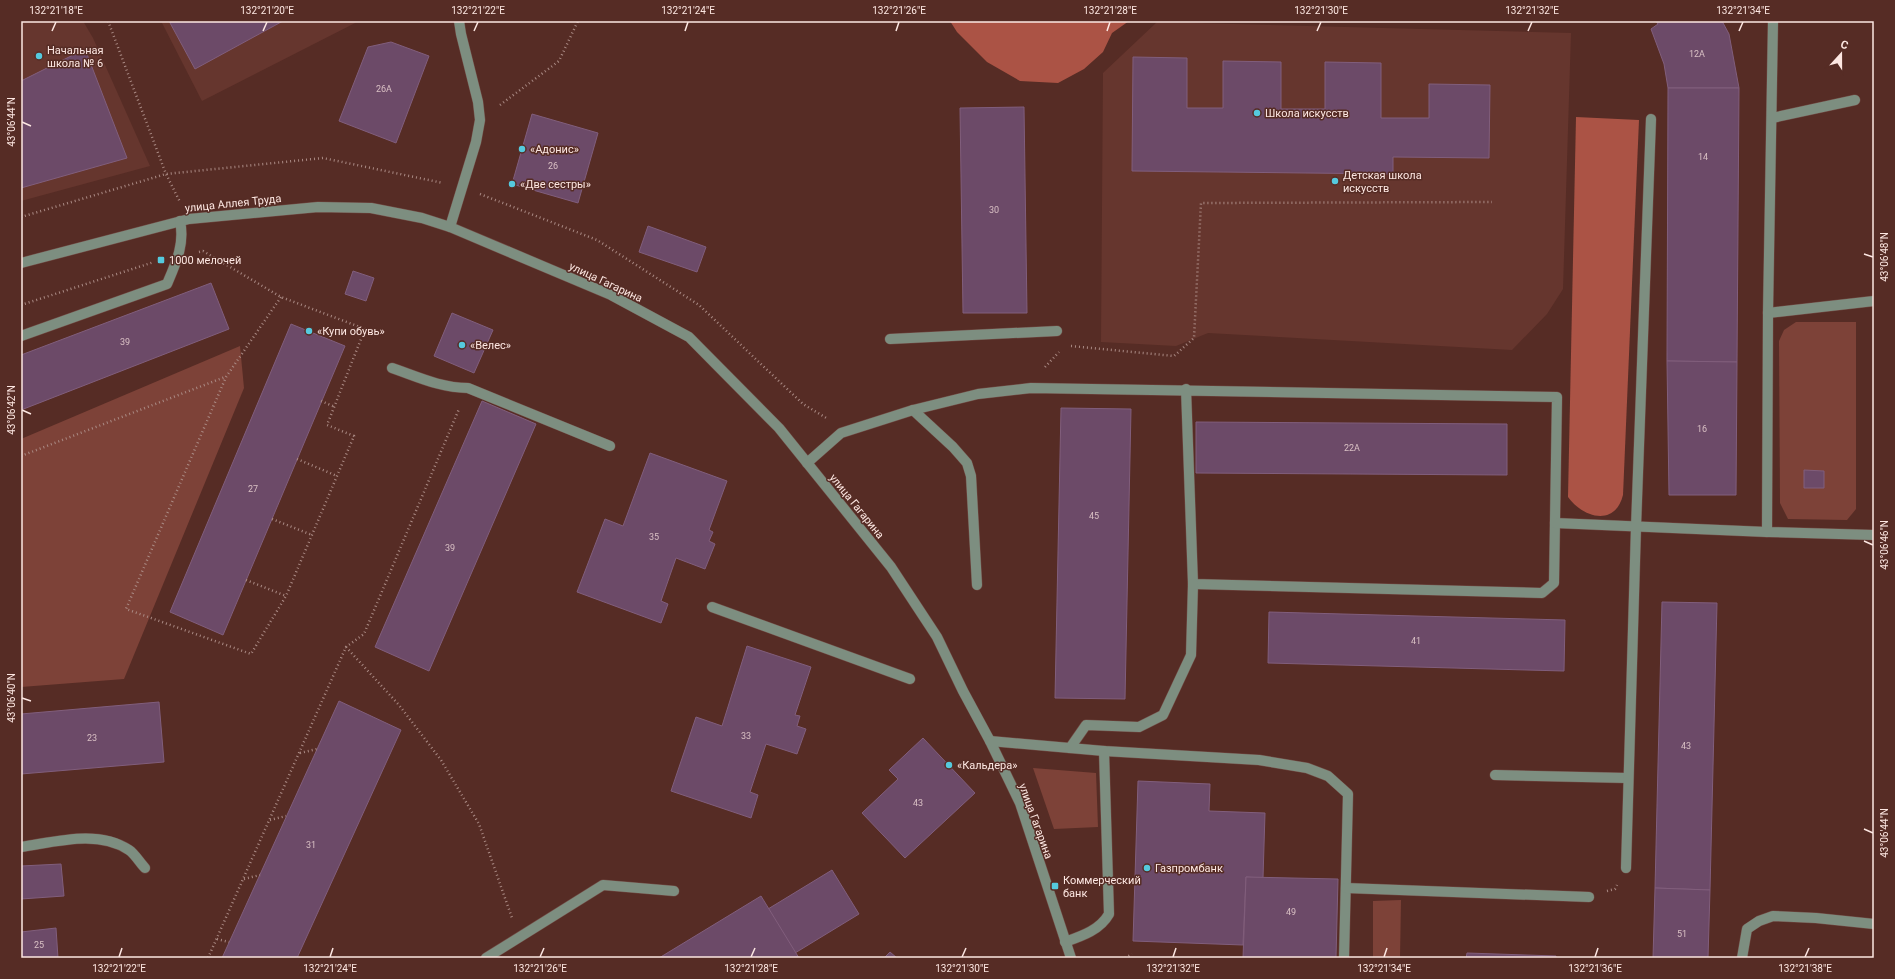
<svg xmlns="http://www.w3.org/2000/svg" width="1895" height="979" font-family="Roboto,sans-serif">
	<rect width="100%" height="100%" fill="#562c25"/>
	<!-- built -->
	<g fill="#66362e">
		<path d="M21 21H83L93 38 150 166 21 201Z"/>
		<path d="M161 21H359L202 101Z"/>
		<path d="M1157 22 1571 33 1563 289 1547 314 1512 350 1208 333 1176 346 1101 342 1103 73Z"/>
	</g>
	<!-- green -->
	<g fill="#7d4238">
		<path d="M1796 322H1856V509L1847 520 1788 519 1780 503 1779 341 1784 330Z"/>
		<path d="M240 346 244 388 124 679 21 687V439Z"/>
		<path d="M1033 768 1096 773 1098 827 1054 829Z"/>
		<path d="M1401 900 1400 958H1373V901Z"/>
	</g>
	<!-- forest -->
	<g fill="#ab5345">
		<path d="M950 21H1129L1112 33 1103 52 1084 69 1058 83 1020 81 987 62 957 32Z"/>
		<path d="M1576 117 1639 120 1623 495C1615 527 1583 518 1568 497Z"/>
	</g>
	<!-- building -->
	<g fill="#6c4a68" stroke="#815e7c">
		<path d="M169 21H283L195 69Z"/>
		<path d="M1656 21H1722L1729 34 1739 88H1668L1664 64 1651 29 1658 24Z"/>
		<path d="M391 42 429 56 396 143 339 121 368 47Z"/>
		<path d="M85 49 127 158 21 188V81Z"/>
		<path d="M1133 57 1187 58V108H1223V61L1281 62V109H1325V62L1381 63V118H1429V84L1490 85 1489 158 1393 157V174L1132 171Z"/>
		<path d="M1668 88H1739L1737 362 1667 361Z"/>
		<path d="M1024 107 1027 313H963L960 108Z"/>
		<path d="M532 114 598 133 578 203 512 184Z"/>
		<path d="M648 226 706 247 697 272 639 252Z"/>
		<path d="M353 271 374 278 366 301 345 294Z"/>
		<path d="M211 283 229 329 21 410V355Z"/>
		<path d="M452 313 493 330 474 373 434 356Z"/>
		<path d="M291 324 345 346 223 635 170 612Z"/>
		<path d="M1667 361 1737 362 1736 495H1669Z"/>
		<path d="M482 401 536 424 429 671 375 647Z"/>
		<path d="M1061 408 1131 409 1125 699 1055 698Z"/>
		<path d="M1196 422 1507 424V475L1196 473Z"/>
		<path d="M650 453 727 481 709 530 713 532 709 541 715 544 705 569 676 558 661 601 668 604 661 623 577 592 605 519 623 526Z"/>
		<path d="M1804 470 1824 471V488H1804Z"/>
		<path d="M1662 602 1717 603 1710 890 1655 888Z"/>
		<path d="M1269 612 1565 620 1564 671 1268 663Z"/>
		<path d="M747 646 811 667 795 715 800 716 797 726 806 729 797 754 766 744 750 792 758 795 751 818 671 791 696 717 722 726Z"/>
		<path d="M339 701 401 730 297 958H222Z"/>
		<path d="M159 702 164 762 21 774V714Z"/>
		<path d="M923 738 975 793 905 858 862 813 898 779 889 770Z"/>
		<path d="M1138 781 1210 784 1209 811 1265 813 1263 878 1246 877 1243 945 1133 941Z"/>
		<path d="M61 864 64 896 21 899V866Z"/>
		<path d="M832 870 859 914 795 953 768 909Z"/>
		<path d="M1246 877 1338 879 1336 958H1243Z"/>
		<path d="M1655 888 1710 890 1708 958H1653Z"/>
		<path d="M761 896 799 958H659Z"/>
		<path d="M56 928 58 958H21V932Z"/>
		<path d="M890 952 897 958H884Z"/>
		<path d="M1467 953 1556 956V958H1466Z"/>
	</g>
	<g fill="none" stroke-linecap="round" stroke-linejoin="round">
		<defs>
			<g id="minor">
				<path d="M1773 21 1768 313 1767 532 1874 535"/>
				<path d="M1772 118 1855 100"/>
				<path d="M450 227 476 142 480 120 478 102 461 34 459 21"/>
				<path d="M21 263 189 219 318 207 371 208 422 218 450 227 611 295 689 337 779 428 891 567 937 637 963 691 990 741 1020 803 1071 958"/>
				<path d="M1768 313 1874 301"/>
				<path d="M21 336 167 284C176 263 185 244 180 221"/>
				<path d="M890 339 1057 331"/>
				<path d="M392 368C418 377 441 388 468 388L610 446"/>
				<path d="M913 410 953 447 967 463 971 476 977 585"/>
				<path d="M807 463 841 433 913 410 978 394 1031 388 1557 397 1554 583 1542 593 1193 584 1186 389"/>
				<path d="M1555 523 1767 532"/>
				<path d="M712 607 910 679"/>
				<path d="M990 741 1104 751 1259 760 1307 768 1328 776 1348 794 1344 958"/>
				<path d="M1070 748 1086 725 1139 727 1163 715 1191 655 1193 584"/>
				<path d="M1495 775 1628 778"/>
				<path d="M21 847C55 842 98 829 129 850 135 854 140 863 145 868"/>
				<path d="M1626 868 1636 527 1651 119"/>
				<path d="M1346 888 1589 897"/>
				<path d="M1065 942C1082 936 1100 930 1109 914L1104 751"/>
				<path d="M486 958 603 885 674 891"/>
				<path d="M1742 958 1747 929 1759 921 1773 916 1816 918 1874 924"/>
			</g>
		</defs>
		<!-- minor casing -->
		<use href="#minor" stroke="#714a43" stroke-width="11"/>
		<!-- path -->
		<g stroke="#aa8a84" stroke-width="2.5" stroke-dasharray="1 3" stroke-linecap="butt">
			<path d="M108 21 166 174 180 202"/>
			<path d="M500 105 559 61 578 21"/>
			<path d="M480 194 597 240 699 305 803 404 828 419"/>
			<path d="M21 217 166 174 323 158 443 183"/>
			<path d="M199 252 203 251 281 297 365 329 327 425 354 436 286 596 251 654 126 609 226 377 281 297"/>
			<path d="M21 305 154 262"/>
			<path d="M1071 346 1174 356 1194 338 1201 203 1492 202"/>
			<path d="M1045 367 1059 352"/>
			<path d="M321 401 335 407"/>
			<path d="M21 456 225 377"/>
			<path d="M297 459 337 476"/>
			<path d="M272 519 312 535"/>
			<path d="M246 580 286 596"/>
			<path d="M346 647 399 705 441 760 479 824 512 918"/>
			<path d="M300 753 317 749"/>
			<path d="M270 820 286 816"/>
			<path d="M244 879 260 875"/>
			<path d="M1607 891 1615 889 1617 885"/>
			<path d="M217 939 229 942"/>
			<path d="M208 958 346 647 364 634 459 409"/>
			<path d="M1125 958 1132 954"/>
		</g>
		<!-- minor -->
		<use href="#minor" stroke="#7d8e80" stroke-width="10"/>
	</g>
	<!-- ticks -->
	<path fill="none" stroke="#fde7e2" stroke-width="1.5" d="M52 31 56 22M263 31 267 22M474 31 478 22M685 31 688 22M896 31 899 22M1107 31 1110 22M1317 31 1321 22M1528 31 1532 22M1739 31 1743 22M22 122 31 126M1864 254 1873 257M22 410 31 414M1864 541 1873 545M22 698 31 701M1864 829 1873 833M119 957 122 948M330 957 333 948M540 957 544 948M751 957 755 948M962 957 966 948M1173 957 1176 948M1384 957 1387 948M1595 957 1598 948M1805 957 1809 948"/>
	<!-- markers -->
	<g fill="#55cade" stroke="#562c25" stroke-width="1.5">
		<circle cx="39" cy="56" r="4"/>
		<circle cx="1257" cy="113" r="4"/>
		<circle cx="522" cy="149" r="4"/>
		<circle cx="1335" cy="181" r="4"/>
		<circle cx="512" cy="184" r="4"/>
		<rect x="157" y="256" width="8" height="8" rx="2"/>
		<circle cx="309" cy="331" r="4"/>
		<circle cx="462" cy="345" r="4"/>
		<circle cx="949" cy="765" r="4"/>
		<circle cx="1147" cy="868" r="4"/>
		<rect x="1051" y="882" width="8" height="8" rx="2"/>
	</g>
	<g text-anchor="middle" stroke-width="3" stroke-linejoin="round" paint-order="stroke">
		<!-- number labels -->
		<g font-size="9" fill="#d9c0c4">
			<text x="1697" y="57">12А</text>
			<text x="384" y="92">26А</text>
			<text x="1703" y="160">14</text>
			<text x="553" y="169">26</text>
			<text x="994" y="213">30</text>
			<text x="125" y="345">39</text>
			<text x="1702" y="432">16</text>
			<text x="1352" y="451">22А</text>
			<text x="253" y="492">27</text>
			<text x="1094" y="519">45</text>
			<text x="654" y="540">35</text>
			<text x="450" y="551">39</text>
			<text x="1416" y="644">41</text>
			<text x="746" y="739">33</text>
			<text x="92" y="741">23</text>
			<text x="1686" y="749">43</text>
			<text x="918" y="806">43</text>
			<text x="311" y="848">31</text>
			<text x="1291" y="915">49</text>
			<text x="1682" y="937">51</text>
			<text x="39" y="948">25</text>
		</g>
		<!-- poi labels -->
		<g font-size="11" fill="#fde7e2" stroke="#562c25" text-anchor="start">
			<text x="47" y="54">Начальная<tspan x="47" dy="13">школа № 6</tspan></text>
			<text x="1265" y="117">Школа искусств</text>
			<text x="530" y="153">«Адонис»</text>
			<text x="1343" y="179">Детская школа<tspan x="1343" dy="13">искусств</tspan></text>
			<text x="520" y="188">«Две сестры»</text>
			<text x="169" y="264">1000 мелочей</text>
			<text x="317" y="335">«Купи обувь»</text>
			<text x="470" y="349">«Велес»</text>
			<text x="957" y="769">«Кальдера»</text>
			<text x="1155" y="872">Газпромбанк</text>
			<text x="1063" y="884">Коммерческий<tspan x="1063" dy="13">банк</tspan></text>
		</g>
		<!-- street labels -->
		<g font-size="11" fill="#fde7e2" stroke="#562c25">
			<text transform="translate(233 203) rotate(-6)" y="4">улица Аллея Труда</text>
			<text transform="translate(606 282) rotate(25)" y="4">улица Гагарина</text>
			<text transform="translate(857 506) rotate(51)" y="4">улица Гагарина</text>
			<text transform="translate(1036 821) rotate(70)" y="4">улица Гагарина</text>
		</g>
	</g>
	<!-- border -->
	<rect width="1895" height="979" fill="none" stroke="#562c25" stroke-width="44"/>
	<!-- north arrow -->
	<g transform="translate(1841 54) rotate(21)" stroke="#562c25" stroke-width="3" paint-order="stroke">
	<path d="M0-3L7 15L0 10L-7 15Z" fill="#fde7e2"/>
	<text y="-6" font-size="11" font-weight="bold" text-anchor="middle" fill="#fde7e2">С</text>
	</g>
	<rect x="22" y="22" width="1851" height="935" fill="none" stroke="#fde7e2" stroke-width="1.5"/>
	<g font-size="10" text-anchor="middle" fill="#fde7e2">
		<text x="56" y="14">132°21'18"E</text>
		<text x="267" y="14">132°21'20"E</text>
		<text x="478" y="14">132°21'22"E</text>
		<text x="688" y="14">132°21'24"E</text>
		<text x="899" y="14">132°21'26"E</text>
		<text x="1110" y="14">132°21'28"E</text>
		<text x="1321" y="14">132°21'30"E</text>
		<text x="1532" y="14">132°21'32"E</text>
		<text x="1743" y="14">132°21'34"E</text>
		<text transform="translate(11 122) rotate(-90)" y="4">43°06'44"N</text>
		<text transform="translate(1884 257) rotate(-90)" y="4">43°06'48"N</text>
		<text transform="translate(11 410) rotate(-90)" y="4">43°06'42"N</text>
		<text transform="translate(1884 545) rotate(-90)" y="4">43°06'46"N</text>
		<text transform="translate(11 698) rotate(-90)" y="4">43°06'40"N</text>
		<text transform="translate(1884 833) rotate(-90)" y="4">43°06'44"N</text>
		<text x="119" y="972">132°21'22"E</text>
		<text x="330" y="972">132°21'24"E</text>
		<text x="540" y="972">132°21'26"E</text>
		<text x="751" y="972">132°21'28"E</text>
		<text x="962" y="972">132°21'30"E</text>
		<text x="1173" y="972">132°21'32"E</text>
		<text x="1384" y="972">132°21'34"E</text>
		<text x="1595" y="972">132°21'36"E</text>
		<text x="1805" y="972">132°21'38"E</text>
	</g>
</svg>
